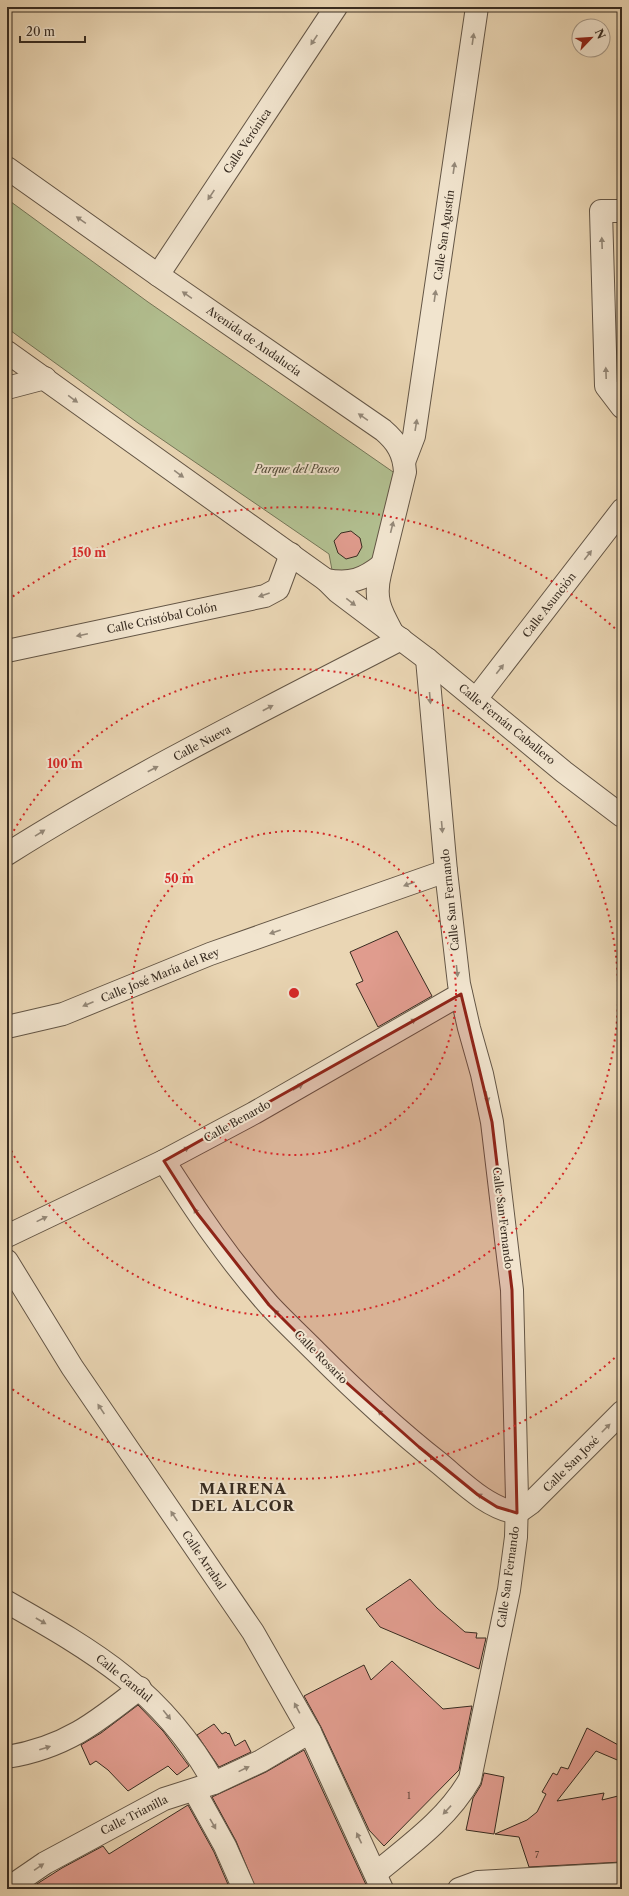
<svg xmlns="http://www.w3.org/2000/svg" width="629" height="1896" font-family="'Libre Caslon Text',serif">
	<rect width="100%" height="100%" fill="#ead6b4"/>
	<filter id="stains"><feTurbulence type="fractalNoise" baseFrequency=".005" numOctaves="4"/><feColorMatrix values="0 0 0 0 .2 0 0 0 0 .09 0 0 0 0 .02 0 0 0 .5 -.17"/></filter>
	<radialGradient id="worn" r=".72"><stop offset=".6" stop-color="#630" stop-opacity="0"/><stop offset="1" stop-color="#630" stop-opacity=".3"/></radialGradient>
	<!-- green -->
	<path fill="#b2bf90" stroke="#757658" d="M7 199 148 302 396 474 373 560 357 574 332 570 329 554 138 423 7 328Z"/>
	<!-- building -->
	<g fill="#e09c8e" stroke="#382c21">
		<path d="M351 531 360 538 362 547 357 556 346 559 338 553 334 541 341 533Z"/>
		<path d="M397 931 432 996 378 1027 356 984 363 981 350 952Z"/>
		<path d="M410 1579 437 1608 465 1632 477 1633 476 1638H486L479 1669 380 1627 366 1609Z"/>
		<path d="M392 1661 443 1709 472 1706 459 1770 384 1846 369 1830 321 1727 304 1696 364 1665 371 1680Z"/>
		<path d="M138 1705 163 1731 189 1766 177 1775 168 1766 128 1791 108 1770 96 1761 90 1765 81 1745 101 1733Z"/>
		<path d="M214 1724 222 1734 226 1732 228 1734 229 1733 235 1746 245 1740 251 1752 219 1767 197 1735Z"/>
		<path d="M587 1728 622 1747V1762L596 1751 557 1801 604 1793 602 1800 622 1795V1862L529 1867 519 1837 495 1834 527 1820 537 1812 546 1794 542 1792 553 1773 557 1775 561 1767 568 1769Z"/>
		<path d="M304 1750 368 1889H256L236 1841 212 1797 266 1772Z"/>
		<path d="M484 1773 504 1777 494 1834 466 1830 473 1798 481 1785Z"/>
		<path d="M188 1805 214 1852 230 1889H29L62 1868 103 1846 109 1854Z"/>
		<path d="M622 1887V1889H577Z"/>
	</g>
	<g fill="none" stroke-linecap="round" stroke-linejoin="round">
		<defs>
			<g id="minor">
				<path d="M7 168 158 275 383 430C397 442 404 453 405 472L380 574C374 598 380 610 391 630"/>
				<path d="M622 211H601L606 386 622 407"/>
				<path d="M158 275 336 7"/>
				<path d="M7 352 326 580 338 592 427 659 564 772 622 816"/>
				<path d="M7 388 45 378"/>
				<path d="M404 462 414 436 477 7"/>
				<path d="M326 580C351 584 363 580 382 565"/>
				<path d="M7 651 265 596 278 589 291 554"/>
				<path d="M476 699 622 510"/>
				<path d="M7 854C134 774 268 708 401 639"/>
				<path d="M7 1027 63 1014 210 954 446 871"/>
				<path d="M164 1161C196 1211 229 1260 269 1305 284 1321 300 1336 316 1352 355 1391 396 1429 439 1463 462 1482 487 1508 517 1513L531 1503 622 1412"/>
				<path d="M7 1236 164 1161 254 1113 461 994"/>
				<path d="M7 1261 72 1367 253 1632 310 1732 382 1889"/>
				<path d="M7 1602C95 1652 163 1691 214 1783"/>
				<path d="M7 1757C64 1748 96 1723 140 1688"/>
				<path d="M194 1790 225 1846 244 1889"/>
				<path d="M376 1873C410 1845 448 1818 470 1779L509 1590 516 1537 517 1499 512 1290 492 1122 482 1074 469 1028 459 984 446 871 427 659"/>
				<path d="M7 1889 45 1863 164 1799 214 1783 261 1761 310 1732"/>
				<path d="M459 1889 478 1882 622 1874"/>
			</g>
		</defs>
		<!-- minor casing -->
		<use href="#minor" stroke="#645646" stroke-width="24"/>
		<!-- minor -->
		<use href="#minor" stroke="#f1e4ce" stroke-width="22"/>
	</g>
	<!-- one-way arrows -->
	<defs><path id="oneway-solid" d="M-6-.8H1V-3.2L6.5 0L1 3.2V.8H-6Z"/></defs>
	<g fill="#948878">
		<use href="#oneway-solid" transform="translate(473 39) rotate(-82)"/>
		<use href="#oneway-solid" transform="translate(314 40) rotate(124)"/>
		<use href="#oneway-solid" transform="translate(454 168) rotate(-82)"/>
		<use href="#oneway-solid" transform="translate(211 195) rotate(124)"/>
		<use href="#oneway-solid" transform="translate(81 220) rotate(-145)"/>
		<use href="#oneway-solid" transform="translate(602 243) rotate(-92)"/>
		<use href="#oneway-solid" transform="translate(187 295) rotate(-145)"/>
		<use href="#oneway-solid" transform="translate(435 296) rotate(-82)"/>
		<use href="#oneway-solid" transform="translate(606 373) rotate(-92)"/>
		<use href="#oneway-solid" transform="translate(73 399) rotate(36)"/>
		<use href="#oneway-solid" transform="translate(363 417) rotate(-145)"/>
		<use href="#oneway-solid" transform="translate(416 425) rotate(-81)"/>
		<use href="#oneway-solid" transform="translate(179 474) rotate(36)"/>
		<use href="#oneway-solid" transform="translate(392 527) rotate(-76)"/>
		<use href="#oneway-solid" transform="translate(588 555) rotate(-52)"/>
		<use href="#oneway-solid" transform="translate(264 595) rotate(161)"/>
		<use href="#oneway-solid" transform="translate(351 602) rotate(38)"/>
		<use href="#oneway-solid" transform="translate(82 635) rotate(168)"/>
		<use href="#oneway-solid" transform="translate(500 669) rotate(-52)"/>
		<use href="#oneway-solid" transform="translate(430 698) rotate(85)"/>
		<use href="#oneway-solid" transform="translate(268 708) rotate(-28)"/>
		<use href="#oneway-solid" transform="translate(153 769) rotate(-28)"/>
		<use href="#oneway-solid" transform="translate(442 827) rotate(85)"/>
		<use href="#oneway-solid" transform="translate(40 833) rotate(-32)"/>
		<use href="#oneway-solid" transform="translate(409 884) rotate(160)"/>
		<use href="#oneway-solid" transform="translate(275 932) rotate(161)"/>
		<use href="#oneway-solid" transform="translate(457 971) rotate(84)"/>
		<use href="#oneway-solid" transform="translate(88 1004) rotate(157)"/>
		<use href="#oneway-solid" transform="translate(411 1022) rotate(-30)"/>
		<use href="#oneway-solid" transform="translate(298 1087) rotate(-31)"/>
		<use href="#oneway-solid" transform="translate(487 1097) rotate(79)"/>
		<use href="#oneway-solid" transform="translate(184 1150) rotate(-28)"/>
		<use href="#oneway-solid" transform="translate(197 1213) rotate(-124)"/>
		<use href="#oneway-solid" transform="translate(42 1219) rotate(-26)"/>
		<use href="#oneway-solid" transform="translate(278 1314) rotate(-135)"/>
		<use href="#oneway-solid" transform="translate(101 1409) rotate(-124)"/>
		<use href="#oneway-solid" transform="translate(382 1414) rotate(-138)"/>
		<use href="#oneway-solid" transform="translate(606 1428) rotate(-45)"/>
		<use href="#oneway-solid" transform="translate(482 1497) rotate(-146)"/>
		<use href="#oneway-solid" transform="translate(174 1516) rotate(-124)"/>
		<use href="#oneway-solid" transform="translate(41 1621) rotate(30)"/>
		<use href="#oneway-solid" transform="translate(297 1708) rotate(-118)"/>
		<use href="#oneway-solid" transform="translate(167 1715) rotate(51)"/>
		<use href="#oneway-solid" transform="translate(45 1748) rotate(-17)"/>
		<use href="#oneway-solid" transform="translate(244 1769) rotate(-26)"/>
		<use href="#oneway-solid" transform="translate(447 1810) rotate(133)"/>
		<use href="#oneway-solid" transform="translate(213 1824) rotate(60)"/>
		<use href="#oneway-solid" transform="translate(359 1838) rotate(-115)"/>
		<use href="#oneway-solid" transform="translate(39 1867) rotate(-34)"/>
	</g>
	<!-- marked area -->
	<path fill="#8f2418" fill-opacity="0.2" stroke="#8f2418" stroke-width="3" stroke-linejoin="round" d="M461 994 492 1122 512 1290 517 1513 497 1507 478 1495 419 1447 347 1383 269 1305 197 1213 164 1161Z"/>
	<!-- distance rings -->
	<g fill="none" stroke="#d62828" stroke-width="2" stroke-dasharray="2 4">
		<circle cx="294" cy="993" r="162"/>
		<path d="M8 841A324 324 0 1 1 8 1145"/>
		<path d="M619 1354A486 486 0 0 1 8 1386M8 600A486 486 0 0 1 619 632"/>
	</g>
	<g text-anchor="middle" stroke-width="4" stroke-linejoin="round" paint-order="stroke">
		<!-- number labels -->
		<g font-size="9" fill="#62483c">
			<text x="409" y="1799">1</text>
			<text x="537" y="1858">7</text>
		</g>
		<!-- street labels -->
		<g font-size="11" fill="#382c21" stroke="#f1e4ce">
			<text transform="translate(247 141) rotate(-56)" y="4">Calle Verónica</text>
			<text transform="translate(444 235) rotate(-82)" y="4">Calle San Agustín</text>
			<text transform="translate(254 341) rotate(35)" y="4">Avenida de Andalucía</text>
			<text transform="translate(549 605) rotate(-52)" y="4">Calle Asunción</text>
			<text transform="translate(162 618) rotate(-12)" y="4">Calle Cristóbal Colón</text>
			<text transform="translate(507 724) rotate(39)" y="4">Calle Fernán Caballero</text>
			<text transform="translate(202 743) rotate(-28)" y="4">Calle Nueva</text>
			<text transform="translate(450 900) rotate(-96)" y="4">Calle San Fernando</text>
			<text transform="translate(160 975) rotate(-22)" y="4">Calle José María del Rey</text>
			<text transform="translate(237 1121) rotate(-29)" y="4">Calle Benardo</text>
			<text transform="translate(503 1218) rotate(83)" y="4">Calle San Fernando</text>
			<text transform="translate(321 1357) rotate(45)" y="4">Calle Rosario</text>
			<text transform="translate(571 1464) rotate(-45)" y="4">Calle San José</text>
			<text transform="translate(204 1560) rotate(56)" y="4">Calle Arrabal</text>
			<text transform="translate(508 1577) rotate(-82)" y="4">Calle San Fernando</text>
			<text transform="translate(124 1678) rotate(39)" y="4">Calle Gandul</text>
			<text transform="translate(134 1815) rotate(-27)" y="4">Calle Trianilla</text>
		</g>
		<!-- park labels -->
		<g font-size="11" font-style="italic" fill="#504937" stroke="#f1e4ce">
			<text x="297" y="473">Parque del Paseo</text>
		</g>
		<!-- district labels -->
		<g font-size="15" font-weight="bold" letter-spacing="1" fill="#382c21" stroke="#f1e4ce">
			<text x="243" y="1494">MAIRENA<tspan x="243" dy="17">DEL ALCOR</tspan></text>
		</g>
	</g>
	<circle cx="294" cy="993" r="6" fill="#d62828" stroke="#f1e4ce" stroke-width="2"/>
	<g font-size="12" text-anchor="middle" font-weight="bold" fill="#d62828" stroke="#f1e4ce" stroke-width="4" stroke-linejoin="round" paint-order="stroke">
		<text x="89" y="557">150 m</text>
		<text x="65" y="768">100 m</text>
		<text x="179" y="883">50 m</text>
	</g>
	<!-- margin -->
	<rect width="629" height="1896" fill="none" stroke="#ead6b4" stroke-width="24"/>
	<rect x="8" y="8" width="613" height="1880" fill="none" stroke="#382c21" stroke-width="2"/>
	<rect x="12" y="12" width="605" height="1872" fill="none" stroke="#382c21"/>
	<!-- north arrow -->
	<g transform="translate(591 38) rotate(65)"><circle r="19" fill="#f1e4ce" stroke="#a79a89"/>
	<path d="M0-3L7 15L0 10L-7 15Z" fill="#8f2418"/>
	<text y="-6" font-size="11" font-weight="bold" text-anchor="middle" fill="#382c21">N</text>
	</g>
	<!-- scale -->
	<path d="M20 36v6h65v-6" fill="none" stroke="#382c21" stroke-width="2"/>
	<text x="26" y="36" font-size="12" fill="#382c21" stroke="#f1e4ce" stroke-width="3" paint-order="stroke">20 m</text>
	<rect width="100%" height="100%" filter="url(#stains)"/>
	<rect width="100%" height="100%" fill="url(#worn)"/>
</svg>
